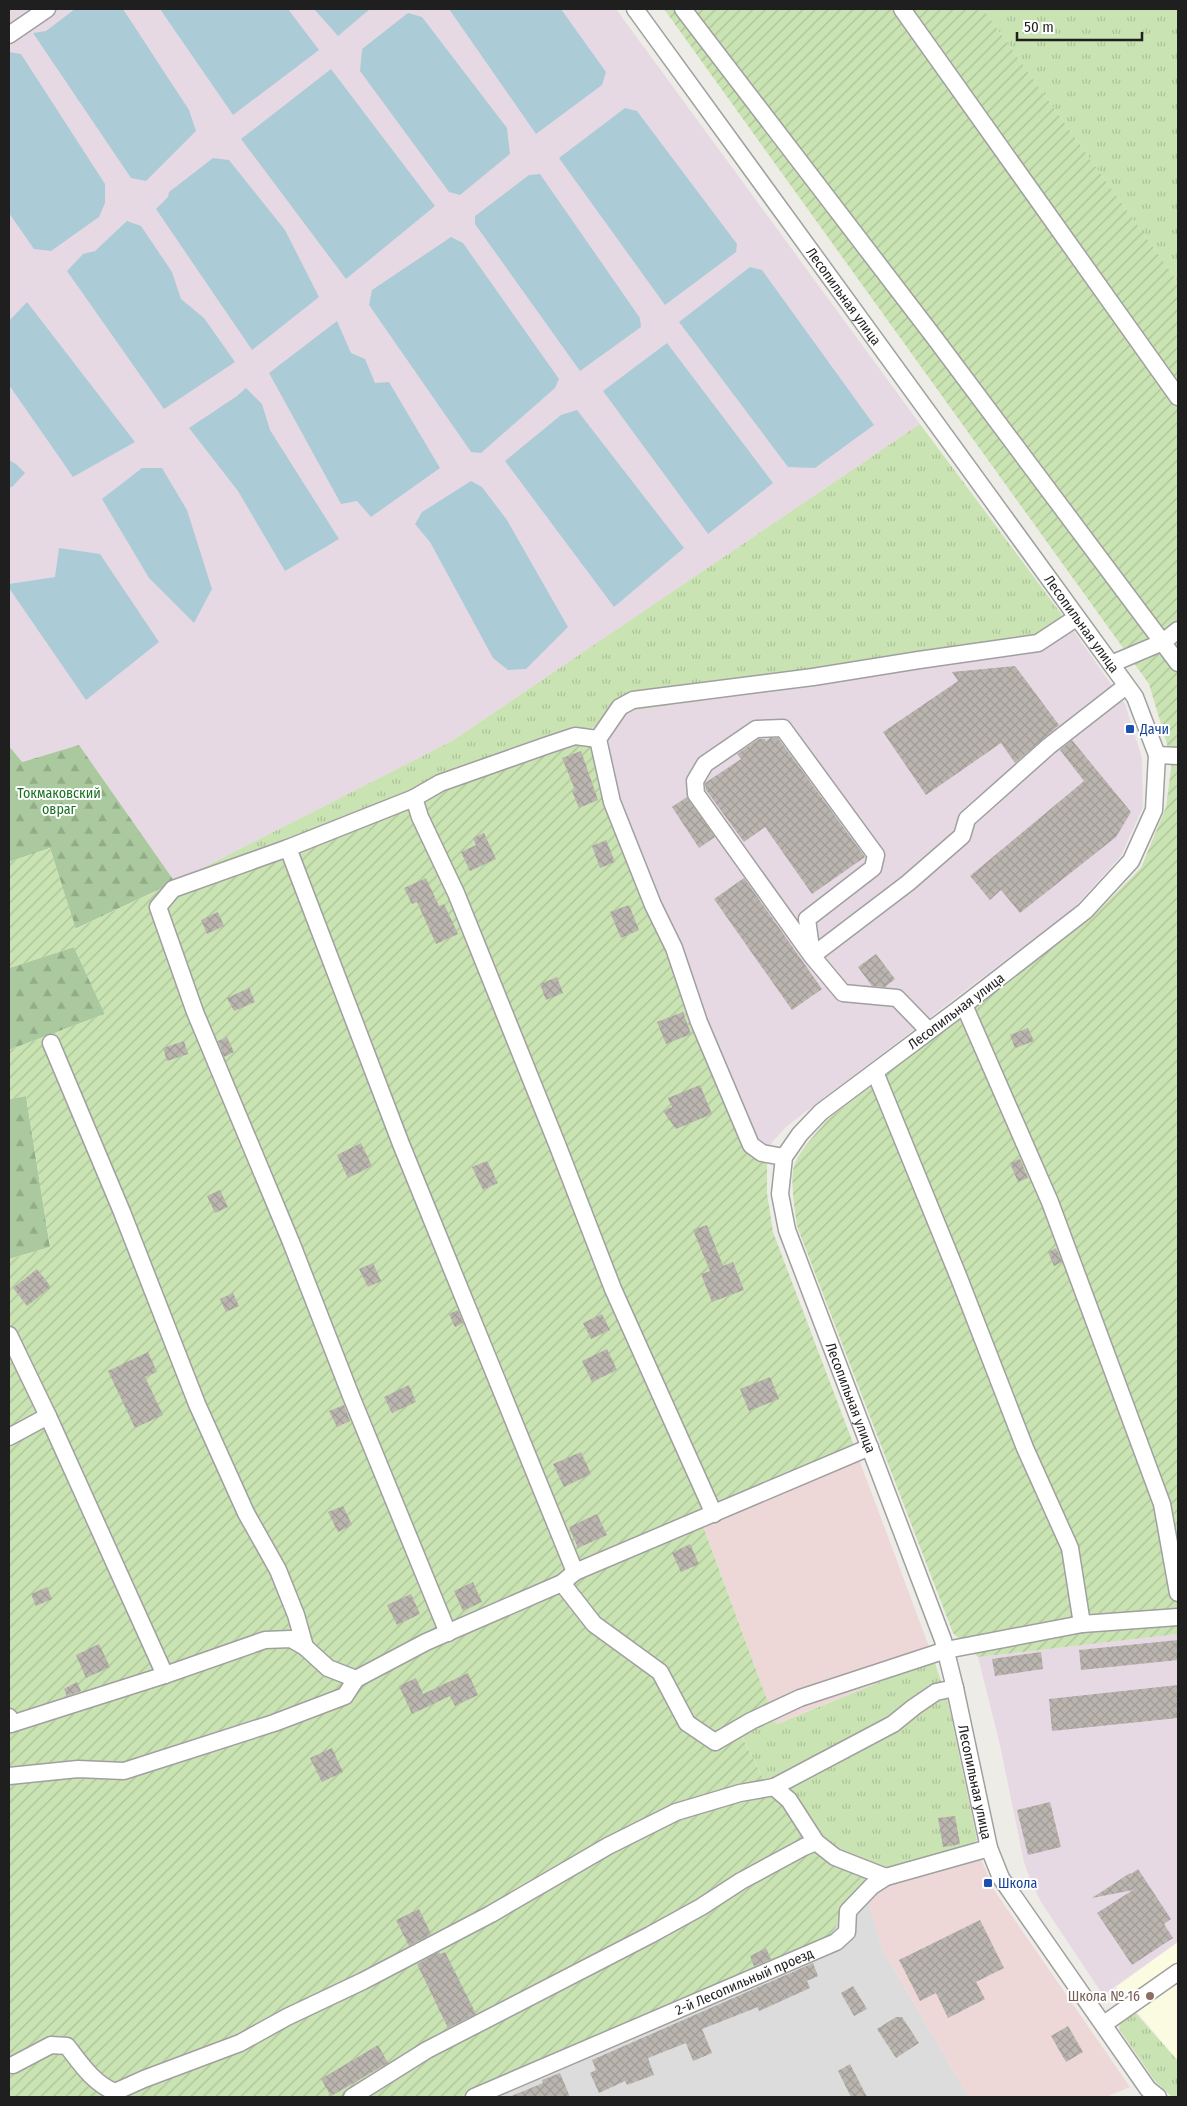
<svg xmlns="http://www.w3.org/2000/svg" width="1187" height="2106" font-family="'Fira Sans Condensed',sans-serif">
	<defs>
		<pattern id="grass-tufts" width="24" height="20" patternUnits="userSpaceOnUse" patternTransform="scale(1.25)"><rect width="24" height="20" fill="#c9e3b2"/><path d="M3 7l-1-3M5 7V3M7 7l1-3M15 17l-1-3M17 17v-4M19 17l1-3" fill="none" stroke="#acc299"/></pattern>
		<pattern id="forest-firs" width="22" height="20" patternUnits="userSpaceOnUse" patternTransform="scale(1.25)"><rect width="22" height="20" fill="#abc99f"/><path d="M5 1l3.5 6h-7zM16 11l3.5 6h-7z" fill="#93ac88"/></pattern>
		<pattern id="garden-furrows" width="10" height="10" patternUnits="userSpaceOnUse" patternTransform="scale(1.25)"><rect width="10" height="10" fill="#c9e3b2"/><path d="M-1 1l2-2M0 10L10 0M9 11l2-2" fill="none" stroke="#acc299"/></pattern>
		<pattern id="building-cross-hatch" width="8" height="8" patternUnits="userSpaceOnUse" patternTransform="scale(1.25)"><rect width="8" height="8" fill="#bbb5af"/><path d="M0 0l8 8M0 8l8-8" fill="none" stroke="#a09b96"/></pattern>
	</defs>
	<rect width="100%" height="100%" fill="#eeece6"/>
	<!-- residential -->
	<path fill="#dddcdc" d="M864 1887 882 1949 969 2097H460L829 1936 842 1908Z"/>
	<!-- commercial -->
	<g fill="#edd8d7">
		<path d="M856 1451 934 1660 776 1724 699 1514Z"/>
		<path d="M981 1859 994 1890 1130 2087 1106 2097H969L882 1949 867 1899 890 1882Z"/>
	</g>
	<!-- industrial -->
	<g fill="#e7d9e4">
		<path d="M9 9H616L920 424 452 741 175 882 79 745 21 762 9 746Z"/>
		<path d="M1071 627 1125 704 1142 758 1143 807 1121 856 1074 908 787 1126 773 1141 768 1150 758 1145 616 799 607 753 610 714 1037 651Z"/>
		<path d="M1178 1634V1942L1103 1995 1041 1902 1031 1881 1024 1862 1000 1745 978 1657Z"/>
	</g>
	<!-- education -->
	<path fill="#fbfbe2" d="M1178 1942V2061L1116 1987Z"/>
	<!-- grass -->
	<g fill="url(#grass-tufts)">
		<path d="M983 9H1178V282Z"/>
		<path d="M920 424 1071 627 1037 651 610 714 598 726 405 795 175 882 452 741Z"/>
		<path d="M934 1660 948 1702 977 1840 964 1849 866 1877 770 1792 739 1730 777 1724Z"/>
		<path d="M1133 2010 1178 2061V2097H1172L1155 2081 1119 2029 1121 2019Z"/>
	</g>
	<!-- forest -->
	<g fill="url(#forest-firs)">
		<path d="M79 745 175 882 75 929 50 848 9 862V746L22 762Z"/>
		<path d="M74 947 105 1014 9 1050V968Z"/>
		<path d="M26 1096 50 1247 9 1259V1099Z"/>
	</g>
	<!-- garden -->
	<g fill="url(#garden-furrows)">
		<path d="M664 9H983L1178 282V1634L978 1657 953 1633 797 1226C795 1210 789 1178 795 1163 802 1147 817 1133 828 1119L1090 919 1141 868 1166 807 1172 761 1149 684Z"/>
		<path d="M585 731 744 1145 754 1156 767 1162V1193L773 1232 856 1451 699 1515 776 1724 739 1731 770 1792 866 1877C864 1895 852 1894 843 1908 836 1918 840 1926 829 1936L460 2097H9V1259L50 1247 26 1096 9 1099V1050L105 1014 74 947 9 968V862L50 848 76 929 175 882Z"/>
	</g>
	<!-- water -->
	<g fill="#abccd7">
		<path d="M75 9H123L189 110 196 131 146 181 131 178 33 33 46 31Z"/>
		<path d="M160 9H288L319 50 233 115Z"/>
		<path d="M314 9H370L338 36Z"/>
		<path d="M449 9H561L606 72 602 85 536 134Z"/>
		<path d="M408 13 422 17 507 128 510 154 460 195 449 192 360 71 362 49Z"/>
		<path d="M9 52 21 54 105 184V203L99 217 51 251 34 249 9 213Z"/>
		<path d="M331 69 435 206 346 279 241 139Z"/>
		<path d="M625 108 637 111 737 244 736 252 665 305 559 158Z"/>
		<path d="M213 158 229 160 285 230 319 297 252 350 156 209 168 197 169 192Z"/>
		<path d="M540 174 640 318 641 327 580 371 475 224V216L529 175Z"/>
		<path d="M127 221 141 226 172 272 181 299 204 318 235 362 164 409 67 271 83 254 95 251Z"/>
		<path d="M451 237 463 243 559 379 555 388 481 453 471 452 369 305 372 290Z"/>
		<path d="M750 267 762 270 874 425 815 468 788 467 679 322Z"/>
		<path d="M27 302 135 442 73 477 9 385V321Z"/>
		<path d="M337 321 351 353 365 359 375 383 389 382 440 468 371 517 357 501 341 504 269 373Z"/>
		<path d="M667 343 773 483 708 534 603 391Z"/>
		<path d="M246 388 262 404 270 430 339 539 285 571 238 491 189 428 237 396Z"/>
		<path d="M577 410 684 548 614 607 505 461 561 415Z"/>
		<path d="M9 460 16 464 25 473 12 487H9Z"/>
		<path d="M142 468H162L187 510 212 589 194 623 149 578 102 499Z"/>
		<path d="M471 481 482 487 507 520 568 627 526 669 508 670 493 658 430 542 415 524 422 512Z"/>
		<path d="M59 548 100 554 159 642 86 700 9 588V584L55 577Z"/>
	</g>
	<!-- building -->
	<g fill="url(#building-cross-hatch)">
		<path d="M1015 666 1059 725 1015 763 1001 743 926 795 883 732 958 681 952 672Z"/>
		<path d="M770 738H778L865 857 812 894 765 827 744 842 706 790 705 783 741 759 737 754 759 739H765L766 741Z"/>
		<path d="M1072 740 1131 812 1116 837 1020 913 1001 890 990 900 970 876 1084 781 1060 750Z"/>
		<path d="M581 751 598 800 579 808 572 791 575 790 562 758Z"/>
		<path d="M687 797 715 837 699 848 672 807Z"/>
		<path d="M484 833 496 859 470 871 461 852 476 845 473 838Z"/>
		<path d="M606 840 615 862 600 868 592 846Z"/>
		<path d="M426 878 439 906 444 904 458 934 436 944 417 902 412 904 404 888Z"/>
		<path d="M744 878 822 989 792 1010 714 899Z"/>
		<path d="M629 905 639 930 621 938 610 912Z"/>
		<path d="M218 912 224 926 207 934 201 920Z"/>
		<path d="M876 954 895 979 885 987 872 986 858 967Z"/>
		<path d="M557 977 563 993 546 1000 540 984Z"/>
		<path d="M249 988 255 1002 234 1011 227 998Z"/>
		<path d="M683 1012 691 1034 666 1044 657 1022Z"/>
		<path d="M1028 1028 1034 1041 1015 1048 1010 1035Z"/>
		<path d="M227 1037 234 1052 224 1057 218 1041Z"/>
		<path d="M184 1041 188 1054 167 1061 163 1048Z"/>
		<path d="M700 1085 712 1114 676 1129 663 1111 672 1107 668 1098Z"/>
		<path d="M361 1143 372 1166 348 1178 337 1155Z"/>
		<path d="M1020 1159 1028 1178 1018 1182 1010 1163Z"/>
		<path d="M487 1161 498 1183 483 1190 472 1167Z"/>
		<path d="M220 1190 228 1207 215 1213 207 1196Z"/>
		<path d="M707 1225 723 1266 733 1262 744 1290 712 1302 701 1274 710 1271 693 1230Z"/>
		<path d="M1056 1248 1062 1262 1054 1266 1048 1252Z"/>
		<path d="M373 1263 381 1281 368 1287 359 1269Z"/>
		<path d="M37 1269 51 1287 27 1306 13 1288Z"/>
		<path d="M233 1293 239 1306 226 1312 220 1299Z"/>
		<path d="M458 1310 463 1323 455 1327 449 1314Z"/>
		<path d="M602 1314 610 1330 591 1339 583 1323Z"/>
		<path d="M607 1349 617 1370 592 1382 582 1361Z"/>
		<path d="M148 1352 157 1372 145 1377 163 1415 135 1428 108 1371Z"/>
		<path d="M770 1377 779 1399 749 1411 740 1389Z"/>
		<path d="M409 1385 416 1402 392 1413 384 1397Z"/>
		<path d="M344 1405 350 1421 337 1427 329 1411Z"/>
		<path d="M581 1452 591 1474 564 1487 553 1464Z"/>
		<path d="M343 1506 352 1525 338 1532 328 1512Z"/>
		<path d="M597 1514 607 1535 578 1548 569 1527Z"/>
		<path d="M690 1544 699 1564 681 1572 672 1553Z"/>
		<path d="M473 1582 482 1602 463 1611 454 1591Z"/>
		<path d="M47 1587 52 1599 36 1606 31 1594Z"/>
		<path d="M411 1594 420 1614 397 1625 387 1605Z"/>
		<path d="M1178 1640V1660L1081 1670 1079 1650Z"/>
		<path d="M99 1644 110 1667 86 1678 76 1655Z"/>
		<path d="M1041 1652 1043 1669 995 1676 992 1659Z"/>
		<path d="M468 1673 478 1695 455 1706 450 1696 412 1714 399 1686 416 1678 423 1694Z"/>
		<path d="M77 1682 81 1691 67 1696 64 1689Z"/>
		<path d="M1178 1685V1718L1052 1731 1049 1699Z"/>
		<path d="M332 1748 343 1772 322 1782 310 1758Z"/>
		<path d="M1050 1802 1061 1847 1028 1855 1017 1810Z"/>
		<path d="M955 1816 960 1844 943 1847 938 1818Z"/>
		<path d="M1138 1869 1171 1919 1164 1924 1173 1938 1132 1965 1097 1913 1133 1890 1092 1898 1130 1873 1131 1874Z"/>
		<path d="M419 1909 431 1934 409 1946 396 1920Z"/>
		<path d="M980 1920 1004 1968 976 1982 985 1999 948 2018 936 1993 920 2001 899 1960Z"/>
		<path d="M766 1948 771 1959 754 1966 750 1956Z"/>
		<path d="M439 1952 440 1954 445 1952 476 2014 448 2028 417 1964Z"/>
		<path d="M813 1963 818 1976 807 1981 810 1988 759 2011 758 2007 702 2029 712 2053 693 2061 686 2043 648 2058 654 2075 627 2085 625 2081 599 2093 590 2073 596 2070 592 2060Z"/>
		<path d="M853 1986 867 2009 854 2016 841 1993Z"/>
		<path d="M896 2017H902L919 2043 896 2058 877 2029Z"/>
		<path d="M1068 2026 1083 2052 1066 2062 1051 2036Z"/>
		<path d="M378 2045 388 2063 331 2096 321 2079Z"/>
		<path d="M850 2064 867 2097H851L838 2071Z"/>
		<path d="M560 2073 570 2097H509L543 2083 542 2080Z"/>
	</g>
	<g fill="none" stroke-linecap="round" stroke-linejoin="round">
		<defs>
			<g id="minor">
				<path id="s1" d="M635 9 1135 697 1157 755 1154 810 1131 861 1085 911 964 1005 821 1112 800 1134 784 1157 780 1194 787 1230 943 1640 955 1688 989 1848 1001 1878 1148 2089 1158 2097"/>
				<path d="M683 9 934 337 1178 663"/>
				<path d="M902 9 1178 397"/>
				<path d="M9 35 47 9"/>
				<path d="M1111 664 1163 642 1178 630"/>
				<path d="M1157 755 1178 756"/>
				<path d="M414 798 440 783 548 745 575 736 598 739"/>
				<path d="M288 848 414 798 420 817 456 893 557 1144 613 1289 714 1514"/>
				<path d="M964 1005 1050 1202 1162 1504 1178 1593"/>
				<path d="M929 1031 897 998 843 993 812 956 807 919 873 868 876 855 783 728 756 729 705 764 695 781 696 794 812 956 908 883 962 836 967 819 1049 746 1126 686"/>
				<path d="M51 1043 122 1212 197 1404 246 1513 278 1570 296 1615 305 1647"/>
				<path d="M875 1072 959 1278 1025 1448 1070 1548 1082 1624"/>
				<path d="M784 1157 762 1153 751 1145 699 1022 674 948 653 905 612 802 598 739 620 707 633 700 813 677 919 660 1038 643 1076 618"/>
				<path d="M9 1335 48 1416 165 1675"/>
				<path d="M9 1437 48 1416"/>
				<path d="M562 1583 594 1624 660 1672 687 1723 715 1742 751 1721 800 1698 946 1650 1082 1624 1178 1617"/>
				<path d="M448 1633 351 1396 291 1242 195 1012 158 907 173 889 288 848 401 1144 575 1572"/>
				<path d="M9 1717 11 1724 165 1675 265 1640 291 1639 305 1647 328 1668 356 1679 426 1642 562 1583 575 1572 870 1447"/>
				<path d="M9 1776 78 1769 124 1771 274 1723 345 1696 356 1679"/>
				<path d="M774 1787 893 1724 914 1707 936 1692 955 1688"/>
				<path d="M1104 2024 1178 1972"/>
				<path d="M13 2065 51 2045 67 2046C81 2064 93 2083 115 2092L144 2079 240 2043 287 2017 363 1981 491 1914 608 1846 676 1812 740 1793 774 1787 789 1800 816 1842 835 1857 886 1877"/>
				<path d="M352 2097 427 2050 650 1935 701 1907 741 1881 804 1847 816 1842"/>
				<path id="s2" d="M474 2097 836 1942 847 1932 848 1911 872 1886 886 1877 989 1848"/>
			</g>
		</defs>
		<!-- minor casing -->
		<use href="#minor" stroke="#a0a0a0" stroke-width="19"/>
		<!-- minor -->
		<use href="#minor" stroke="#fff" stroke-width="16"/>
	</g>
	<!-- markers -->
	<g fill="#1a4fb4" stroke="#fff" stroke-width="2">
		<rect x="1125" y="724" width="10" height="10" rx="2.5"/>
		<rect x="983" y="1878" width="10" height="10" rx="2.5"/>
	</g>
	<circle fill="#8d6e63" stroke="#fff" stroke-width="2" cx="1150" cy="1996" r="5"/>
	<g text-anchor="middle" stroke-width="4" stroke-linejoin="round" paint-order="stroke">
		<!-- street labels -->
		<g font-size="14" fill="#1f1f1f" stroke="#fff">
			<text dy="5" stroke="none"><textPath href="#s1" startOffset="355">Лесопильная улица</textPath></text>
			<text dy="5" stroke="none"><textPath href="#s1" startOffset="760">Лесопильная улица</textPath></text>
			<text transform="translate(956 1011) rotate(-37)" y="5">Лесопильная улица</text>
			<text dy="5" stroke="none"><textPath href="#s1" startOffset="1735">Лесопильная улица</textPath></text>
			<text dy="5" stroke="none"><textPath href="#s1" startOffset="2140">Лесопильная улица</textPath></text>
			<text dy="5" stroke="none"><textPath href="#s2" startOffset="294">2-й Лесопильный проезд</textPath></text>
		</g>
		<!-- transit labels -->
		<g font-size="14" fill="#164399" stroke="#fff" text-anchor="start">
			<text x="1140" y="734">Дачи</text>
			<text x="998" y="1888">Школа</text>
		</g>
		<!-- park labels -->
		<g font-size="14" fill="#187121" stroke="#fff">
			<text x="59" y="798">Токмаковский<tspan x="59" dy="16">овраг</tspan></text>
		</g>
		<!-- education labels -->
		<g font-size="14" fill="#785e54" stroke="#fff" text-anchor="end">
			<text x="1140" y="2001">Школа № 16</text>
		</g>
	</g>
	<!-- border -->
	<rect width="1187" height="2106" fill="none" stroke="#1f1f1f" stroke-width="20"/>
	<!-- scale -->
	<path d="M1017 32v8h125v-8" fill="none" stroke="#1f1f1f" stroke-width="2.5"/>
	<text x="1024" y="32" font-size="15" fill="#1f1f1f" stroke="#ffffff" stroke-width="4" paint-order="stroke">50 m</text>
</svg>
